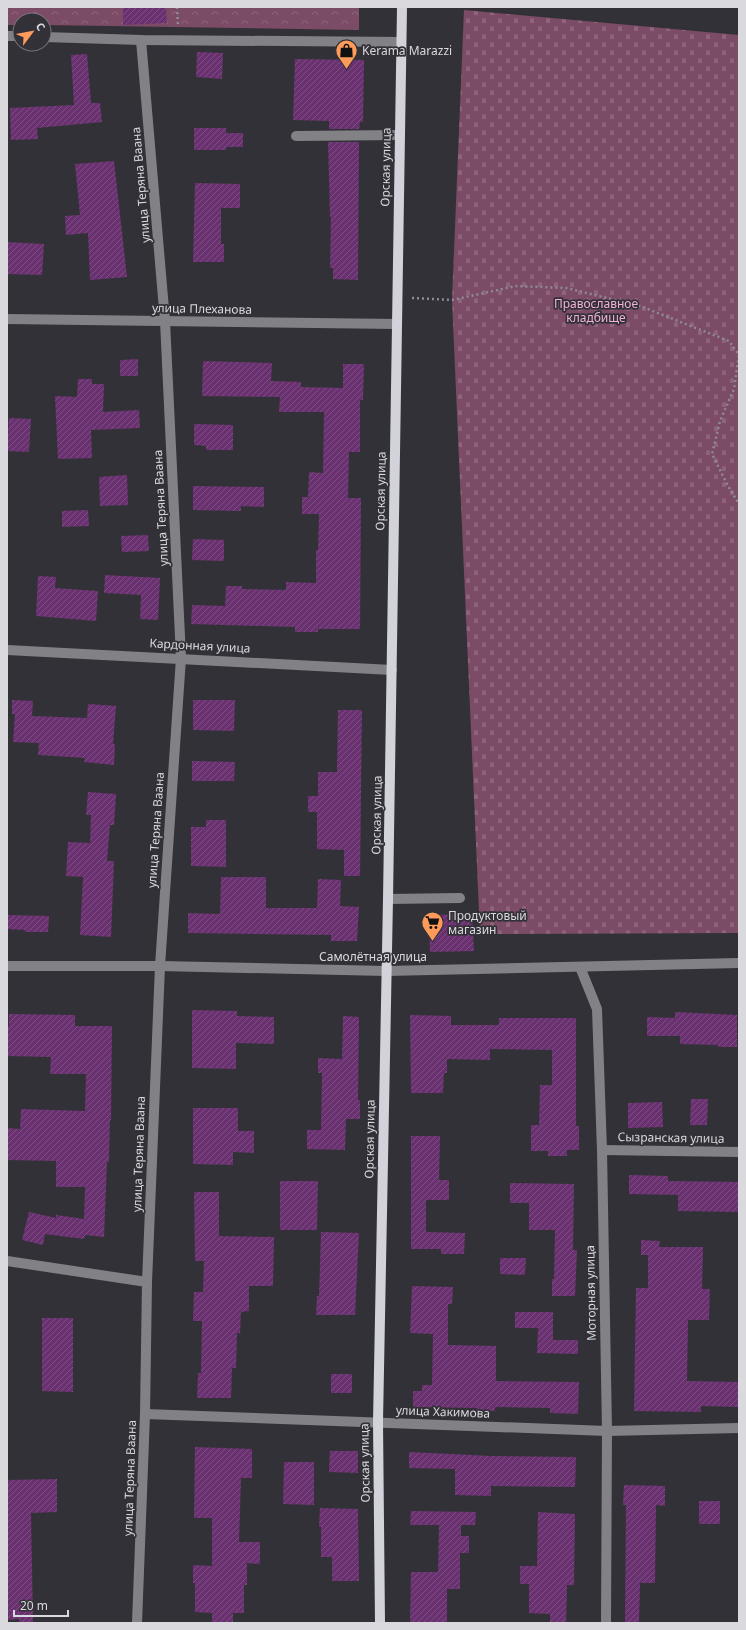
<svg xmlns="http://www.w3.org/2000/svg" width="746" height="1630" font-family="'Noto Sans',sans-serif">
	<defs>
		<pattern id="cemetery-stones" width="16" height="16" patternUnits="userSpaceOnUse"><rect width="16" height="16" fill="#7c4b66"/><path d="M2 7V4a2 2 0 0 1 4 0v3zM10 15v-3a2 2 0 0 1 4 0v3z" fill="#8e647b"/></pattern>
		<pattern id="park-crowns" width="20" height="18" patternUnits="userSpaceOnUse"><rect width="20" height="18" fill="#7c4b66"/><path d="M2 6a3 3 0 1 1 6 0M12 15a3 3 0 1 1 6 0" fill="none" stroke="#8e647b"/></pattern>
		<pattern id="building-hatch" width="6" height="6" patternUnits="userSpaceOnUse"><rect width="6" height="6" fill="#69316f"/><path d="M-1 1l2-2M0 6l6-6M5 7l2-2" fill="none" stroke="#7e4e83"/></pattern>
	</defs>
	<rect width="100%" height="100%" fill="#333138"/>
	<!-- cemetery -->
	<path fill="url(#cemetery-stones)" d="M464 10 739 35V933L480 934 452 300Z"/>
	<!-- park -->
	<path fill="url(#park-crowns)" d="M7 7H359V30L44 25V20H20V25H7Z"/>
	<!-- building -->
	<g fill="url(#building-hatch)">
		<path d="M123 7H166L167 23 123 25Z"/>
		<path d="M197 52 223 53 222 79 196 77Z"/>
		<path d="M87 54 91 103H100L102 122 37 128 38 139 11 140 10 108 74 105 71 55Z"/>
		<path d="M295 59 364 60 363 122H360L359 129H329V121L293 120Z"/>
		<path d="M194 128H226V133H243V147H226V150H194Z"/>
		<path d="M328 142H359L358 280 333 279V268H330L331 217H330Z"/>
		<path d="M114 161 127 277 90 280 88 233 66 235 65 216 80 215 75 164Z"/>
		<path d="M195 183 240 184V208H221V244H224V262H193Z"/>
		<path d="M7 242 44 244 42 275 7 274Z"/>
		<path d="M138 359V376H120V360Z"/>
		<path d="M203 361 272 363 271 381 301 382V387L343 388V364H364L363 400H360V452H349L348 498H361L360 629H318V632H295V627L191 624 192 605 225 606 226 586H242V589L286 590V582L316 583V550H318L319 514H302V497H308L309 472 323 473 324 412H279L280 397 202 396Z"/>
		<path d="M78 379H92V384H104L103 412 139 410 140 428 91 430 92 458 58 459 55 396 77 397Z"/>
		<path d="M9 418 31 419 29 452 7 451Z"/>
		<path d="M194 424 233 425V450H206V446L194 445Z"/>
		<path d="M127 475 128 505 100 506 99 477Z"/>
		<path d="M193 486 264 487V507L241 506V511L193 510Z"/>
		<path d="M88 510 89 526 62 527V511Z"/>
		<path d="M148 535 149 551 122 552 121 536Z"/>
		<path d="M193 539 224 540V561L192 560Z"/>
		<path d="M105 575 160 578 158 620 140 619 141 595 104 593Z"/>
		<path d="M38 576 56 577 55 588 98 591 96 621 36 616Z"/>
		<path d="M12 700 33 701 32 716 87 718 88 704 116 706 113 744H115L114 765 84 762 85 758 38 755 39 743 13 742 15 714H12Z"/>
		<path d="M193 700H235L234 731 193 730Z"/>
		<path d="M338 710H362L360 876H344V850L317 849V812H308V796H318V772H337Z"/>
		<path d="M192 761 235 762 234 781H192Z"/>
		<path d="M88 792 116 794 114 825H110L107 861H114L111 937 80 935 83 877 66 876 68 842 90 843 91 815H86Z"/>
		<path d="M206 820H226V867L191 866V827H206Z"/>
		<path d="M221 877H266V908H317L318 879 341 880 340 906 359 907 357 941H331V935L188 933V913L220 914Z"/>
		<path d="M472 914 474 951 430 952 429 915Z"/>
		<path d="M7 915 49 916 48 932H25V930L7 929Z"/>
		<path d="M192 1010 237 1011V1016L274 1017V1044L236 1043V1069L192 1068Z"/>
		<path d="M675 1012 737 1015V1047H718V1045L680 1044V1036H647V1017L675 1018Z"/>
		<path d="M9 1014 75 1015V1026H112L111 1120H110L109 1162H107L104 1237 85 1235 84 1239 45 1234 43 1245 22 1240 29 1212 56 1218V1215L84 1219 85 1187H56V1161L7 1160V1128L20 1129 21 1109 85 1111 86 1074H50L51 1057 7 1056V1026H9Z"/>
		<path d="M410 1015 451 1016V1025H499V1018H576V1126H579V1150H567V1156H548V1151H531V1125H539L540 1085H552V1050L490 1049V1060L447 1059V1073H444L443 1093H411Z"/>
		<path d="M343 1016 359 1017 358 1100H360V1119H346L345 1150 307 1149V1130H321L322 1073H318V1058L342 1059Z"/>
		<path d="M691 1099H708L707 1125H690Z"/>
		<path d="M662 1102 663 1127 628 1128V1103Z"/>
		<path d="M193 1108H238V1131H254V1153L233 1152V1165L193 1164Z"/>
		<path d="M411 1136H440L439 1180H449V1200H426V1232L465 1233 464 1254H441V1249H411Z"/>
		<path d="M629 1175 668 1176V1181L739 1182V1212L678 1211V1195L629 1194Z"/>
		<path d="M280 1181H318L317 1230H280Z"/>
		<path d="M510 1183 574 1184 573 1250H577L575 1296H552V1279H554L555 1230H529V1203H510Z"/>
		<path d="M194 1192H219V1236L274 1237 273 1286H249V1311L241 1312 240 1333H237L236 1368H232L231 1398H197L198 1373H201L202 1321H193L194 1292H203L204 1261H195Z"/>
		<path d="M321 1232 359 1233 355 1315H316L317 1296H319L320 1266Z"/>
		<path d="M641 1240 660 1241 659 1247H703L702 1289H710L709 1320H688L687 1381 739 1382V1407L701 1406V1412L634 1411 636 1288H648V1255H641Z"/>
		<path d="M500 1258H526L525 1275 500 1274Z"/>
		<path d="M412 1286 453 1287 452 1304H448V1345L496 1346V1381L579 1382 578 1414 550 1413V1408L495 1407V1411L477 1410V1408L413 1407V1391H422V1385H432L433 1334 410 1333Z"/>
		<path d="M515 1312H553V1340H578V1354L537 1353 538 1328H515Z"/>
		<path d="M42 1318H73V1392L42 1391Z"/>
		<rect x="331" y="1374" width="21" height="19"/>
		<path d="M195 1447 252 1449V1478H241L239 1542H260V1564L247 1563V1585H244V1613H233V1623H212V1613L195 1612V1583H193V1565L212 1566V1518H194Z"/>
		<path d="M330 1451H358V1473L329 1472Z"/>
		<path d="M409 1452 491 1456 576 1457 575 1487 491 1486V1496L455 1495V1469L409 1468Z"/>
		<path d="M284 1462H314V1505L283 1504Z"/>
		<path d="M57 1479V1512L31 1513 33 1623H19V1619L7 1620V1480Z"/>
		<path d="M624 1485 665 1486V1506L656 1505 655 1583H640L639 1623H625L626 1505H623Z"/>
		<rect x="699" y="1501" width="21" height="23"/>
		<path d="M320 1508 358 1509 359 1581H332V1557H321V1527H319Z"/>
		<path d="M411 1511 476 1512 475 1525H461V1536H469V1553H460V1589H447V1623H410L411 1572H438L439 1525H410Z"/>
		<path d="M538 1512 575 1514 574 1585H567L566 1623H550V1614L529 1613V1584H520V1566H537Z"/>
	</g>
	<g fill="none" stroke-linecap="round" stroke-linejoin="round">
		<!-- path -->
		<g stroke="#8d8c91" stroke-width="2.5" stroke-dasharray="2 3" stroke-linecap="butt">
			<path d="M177 7 178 26"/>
			<path d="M412 298 452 300 516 286 566 288 640 306 729 341 739 355 734 389 720 421 712 454 727 484 739 504"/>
		</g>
		<!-- minor -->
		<g stroke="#828286" stroke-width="10">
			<path d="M7 36H20"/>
			<path d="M44 37 141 40 401 42"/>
			<path d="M296 136 400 135"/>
			<path d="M7 319 397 324"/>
			<path d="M7 650 392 670"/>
			<path d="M388 899 460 898"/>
			<path d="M7 966H160L386 971 739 963"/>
			<path d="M580 967 597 1009 602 1150 607 1431 606 1623"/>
			<path d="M602 1150 739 1152"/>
			<path d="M7 1261 147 1282"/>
			<path d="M145 1414 607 1431 739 1428"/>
			<path d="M137 1623 145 1414 147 1282 160 966 181 658 165 321 141 40"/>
		</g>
		<!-- major -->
		<path stroke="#d1d2da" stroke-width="10" d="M380 1623 378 1422 388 899 402 7"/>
	</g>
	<!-- icons -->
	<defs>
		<symbol id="shop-pin" viewBox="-11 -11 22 30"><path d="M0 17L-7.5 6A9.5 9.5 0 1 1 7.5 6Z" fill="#ff9b5a" stroke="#333138"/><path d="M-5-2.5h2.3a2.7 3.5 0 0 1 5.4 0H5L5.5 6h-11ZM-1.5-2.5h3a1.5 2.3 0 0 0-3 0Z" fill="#111"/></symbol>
		<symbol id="supermarket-pin" viewBox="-11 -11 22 30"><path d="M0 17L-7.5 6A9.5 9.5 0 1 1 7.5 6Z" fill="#ff9b5a" stroke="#333138"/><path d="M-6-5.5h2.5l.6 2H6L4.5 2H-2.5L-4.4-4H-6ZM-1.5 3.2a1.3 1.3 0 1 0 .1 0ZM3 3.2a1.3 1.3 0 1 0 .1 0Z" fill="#111"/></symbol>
	</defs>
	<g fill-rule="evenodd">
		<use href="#shop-pin" x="334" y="38" width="25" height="34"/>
		<use href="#supermarket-pin" x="420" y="910" width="25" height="34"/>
	</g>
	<g text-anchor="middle" stroke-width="3.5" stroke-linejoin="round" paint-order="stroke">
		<!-- poi labels -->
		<g font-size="12" fill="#dad9dd" stroke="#333138" text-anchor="start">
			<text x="362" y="55">Kerama Marazzi</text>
			<text x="448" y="920">Продуктовый<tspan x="448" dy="14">магазин</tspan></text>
		</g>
		<!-- street labels -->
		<g font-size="12" fill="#dad9dd" stroke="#333138">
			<text transform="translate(386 167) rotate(-89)" y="4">Орская улица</text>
			<text transform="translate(141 185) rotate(-95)" y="4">улица Теряна Ваана</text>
			<text transform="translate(202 309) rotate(1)" y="4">улица Плеханова</text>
			<text transform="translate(381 491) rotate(-89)" y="4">Орская улица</text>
			<text transform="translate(161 508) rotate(-93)" y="4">улица Теряна Ваана</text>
			<text transform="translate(200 646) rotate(3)" y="4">Кардонная улица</text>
			<text transform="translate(377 815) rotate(-89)" y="4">Орская улица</text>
			<text transform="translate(156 830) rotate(-86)" y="4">улица Теряна Ваана</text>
			<text x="373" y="961">Самолётная улица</text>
			<text transform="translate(671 1138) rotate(1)" y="4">Сызранская улица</text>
			<text transform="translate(370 1139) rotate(-89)" y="4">Орская улица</text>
			<text transform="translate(139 1154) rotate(-88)" y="4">улица Теряна Ваана</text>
			<text transform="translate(591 1293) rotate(-91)" y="4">Моторная улица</text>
			<text transform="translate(443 1412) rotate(2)" y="4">улица Хакимова</text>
			<text transform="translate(365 1463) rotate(-91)" y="4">Орская улица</text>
			<text transform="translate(130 1478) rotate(-88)" y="4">улица Теряна Ваана</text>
		</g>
		<!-- park labels -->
		<g font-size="12" fill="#f3b1d5" stroke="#333138">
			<text x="596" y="308">Православное<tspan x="596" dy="14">кладбище</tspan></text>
		</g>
	</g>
	<!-- border -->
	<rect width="746" height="1630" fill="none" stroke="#dad9dd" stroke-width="16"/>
	<!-- north arrow -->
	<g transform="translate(32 32) rotate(58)"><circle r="19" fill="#333138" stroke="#76747a"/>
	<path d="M0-3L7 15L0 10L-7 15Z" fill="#ff9b5a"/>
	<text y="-6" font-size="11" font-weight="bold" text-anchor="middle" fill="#dad9dd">С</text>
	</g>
	<!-- scale -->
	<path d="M14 1610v6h54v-6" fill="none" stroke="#dad9dd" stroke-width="2"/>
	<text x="20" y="1610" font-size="12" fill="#dad9dd" stroke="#333138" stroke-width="3" paint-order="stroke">20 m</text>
</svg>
